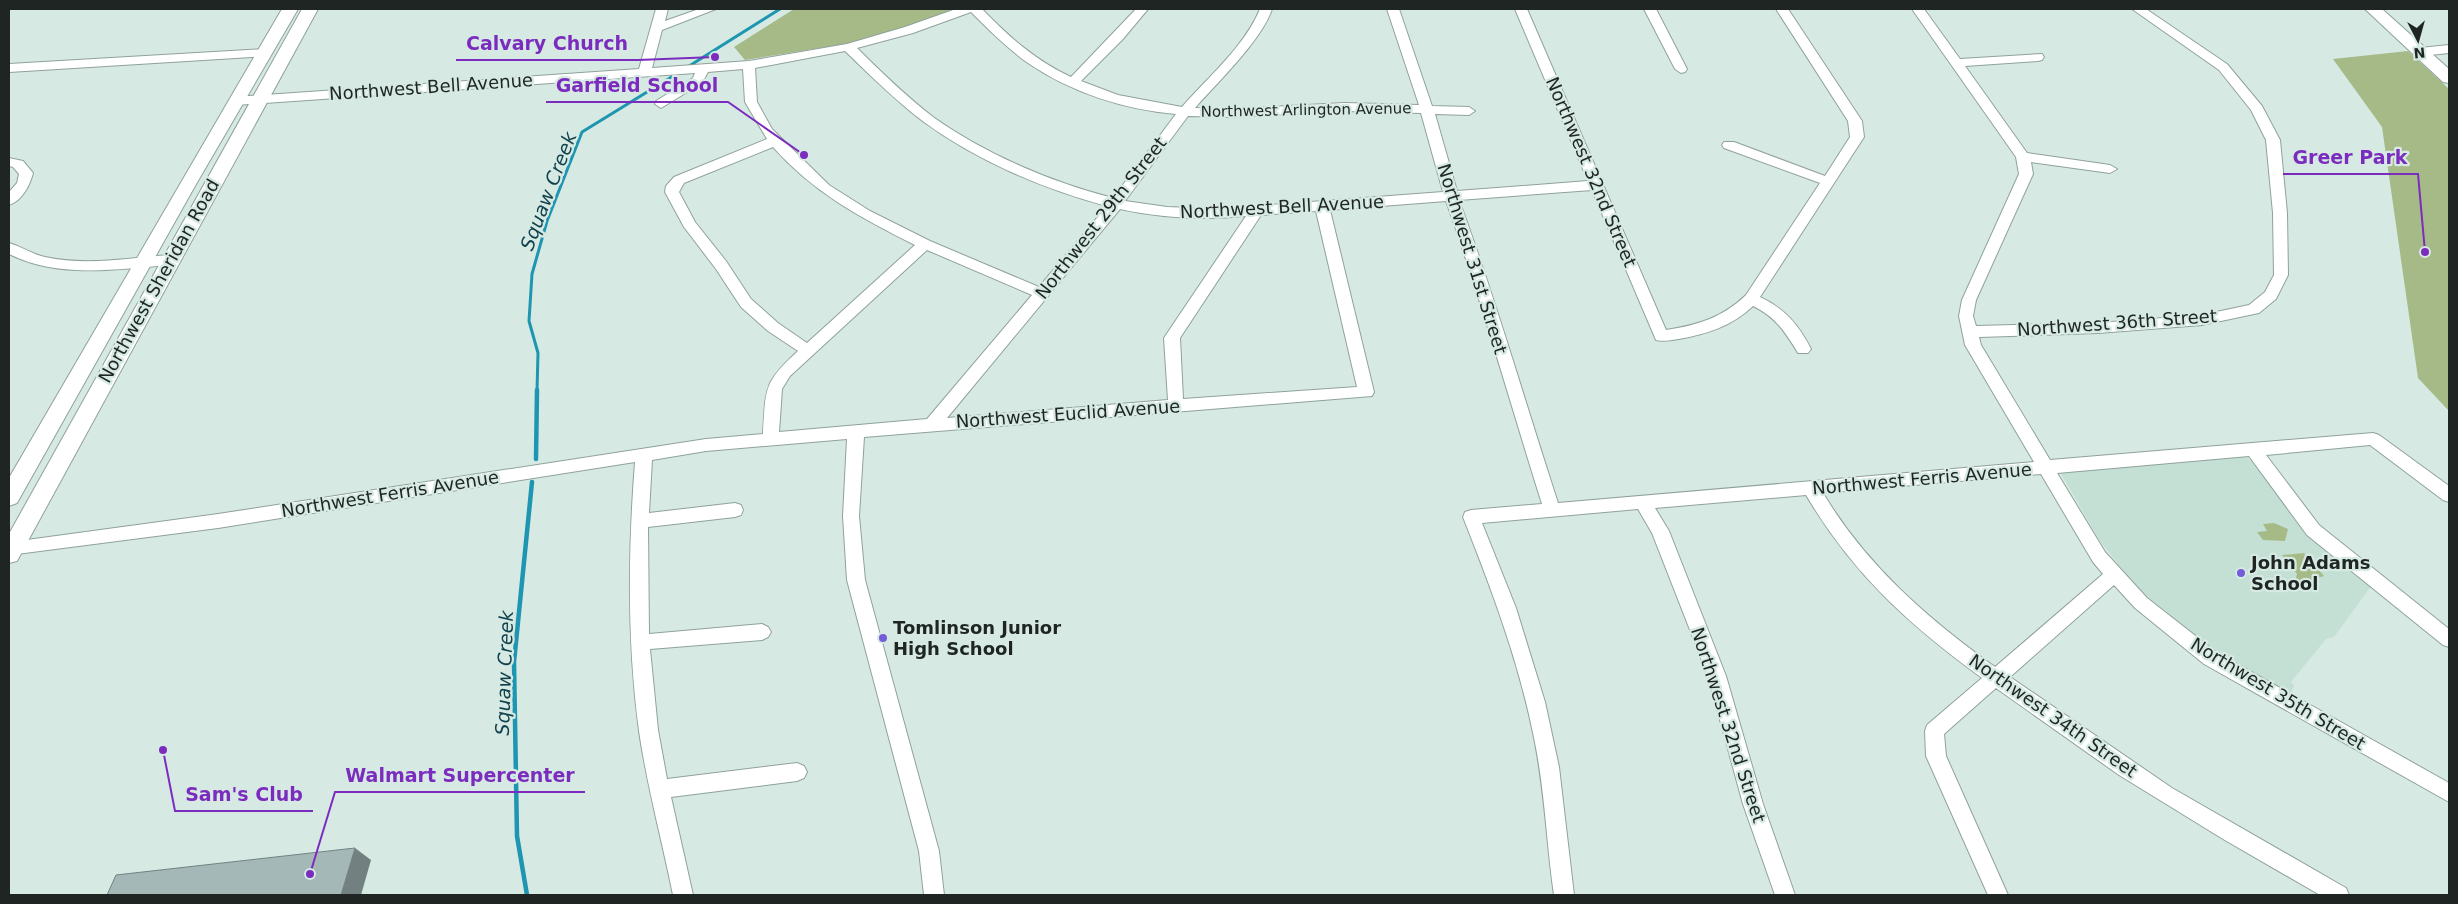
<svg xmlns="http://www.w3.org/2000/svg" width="2458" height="904" font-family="'DejaVu Sans',sans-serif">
	<rect width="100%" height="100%" fill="#d6eae3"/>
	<!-- built -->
	<path fill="#c4e0d5" d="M2240 455 2256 463 2372 585 2334 637 2326 639 2291 682 2294 685 2290 696 2213 651 2157 606 2133 583 2100 541 2060 472Z"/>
	<!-- green -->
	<g fill="#a6ba87">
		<path d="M794 9H954L886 34 845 44 745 60 734 47Z"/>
		<path d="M2408 51 2449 89V411L2418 378 2382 127 2333 59Z"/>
		<path d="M2274 523 2288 529 2285 541 2263 540 2257 532 2267 531 2263 524Z"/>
		<path d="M2304 553 2324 576 2317 578V583L2307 586 2295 581 2297 574 2282 555Z"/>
	</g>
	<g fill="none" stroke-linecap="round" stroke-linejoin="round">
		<!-- stream-far1 -->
		<g stroke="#1e95b1" stroke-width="3">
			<path d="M686 68 780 9"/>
			<path d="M537 391 538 353 529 321 532 274 547 221 582 132 678 73"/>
		</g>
		<!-- stream -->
		<g stroke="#1e95b1" stroke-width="4.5">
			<path d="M536 459 537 390"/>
			<path d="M527 895 517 836 514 662 532 482"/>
		</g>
		<defs>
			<g id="minor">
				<path d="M656 9H668L665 21 699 9H716L662 30 652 68 749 61 847 44 905 27 956 9H982C1008 36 1036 61 1071 77L1136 9H1148L1123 39 1081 81 1118 95 1182 107C1208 77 1245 46 1260 9H1272C1262 40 1217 83 1195 108L1230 109 1344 103 1419 105 1387 9H1399L1432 106 1469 107 1475 111 1469 115 1435 114 1457 191 1588 181 1515 9H1527L1666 330C1698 325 1722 318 1746 295L1820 183 1724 148 1722 145 1724 142H1734L1825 176 1850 137 1848 121 1776 9H1788L1862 121 1864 137 1760 297C1785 309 1798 324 1811 349L1808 353H1798C1785 332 1776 317 1753 306 1732 326 1707 334 1679 339 1671 340 1663 342 1656 340L1592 190 1459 200C1496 300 1525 402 1558 503L2034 462 1965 345 1959 316 1962 300 2019 174 2016 157 1912 9H1924L1960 59 2042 54 2044 57 2042 60 2038 61 1965 66 2027 153 2110 165 2117 169 2110 173 2031 162 2033 174 1976 300 1973 316 1976 326 2098 323 2202 315 2249 305 2265 292 2274 275 2273 213 2266 140 2251 110 2219 70 2132 9H2146L2227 64 2262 106 2280 140 2287 213 2288 275 2276 299 2259 313 2254 314 2202 325 2098 333 1979 337 1981 345 2050 460 2373 433 2379 435 2449 486V502L2443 500 2370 445 2266 455 2319 525 2449 629V647L2443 645 2307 535 2249 456 2057 473 2105 552 2147 598 2216 652 2449 783V802L2204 664 2135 608 2114 585 2010 677 2172 788 2346 888 2349 895H2320L2223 839 2119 775 1996 688 1944 734 1946 756 2008 895H1988L1926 756 1925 731 1927 725 1982 678C1908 624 1853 574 1806 495L1655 508 1669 531 1726 676 1763 804 1795 895H1775L1743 804 1708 676 1652 533 1638 509 1482 523 1516 608 1545 702 1559 767 1574 895H1554C1546 841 1545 787 1533 733 1518 659 1491 588 1463 517L1465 512 1471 510 1542 504C1510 403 1482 301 1446 201L1330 210 1374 392 1372 396 864 437 859 516 865 580 939 851 944 895H924L919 851 847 580 843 516 847 439 706 451 652 460 649 513 735 503 741 505 743 510 741 515 735 517 648 527 649 634 762 624 768 627 771 632 768 637 762 640 650 649 658 730 667 779 797 763 804 766 807 772 804 778 797 781 671 797 693 895H673C662 840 647 786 639 731 627 642 628 551 635 462L218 528 9 555V543L12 542 218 514 706 439 763 434C766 388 763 383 798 351L768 331 741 307 716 269 684 227 665 192 666 186 674 177 767 139 745 102 743 69 708 72 702 83 661 108 655 104 656 101 693 78 695 73 236 105 230 101 236 97 639 69ZM971 12C989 30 1007 48 1028 63 1070 92 1125 110 1176 114L1113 198C1051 182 985 154 933 117 906 96 881 72 857 48L913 33ZM845 51C871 76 896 101 924 122 977 161 1044 189 1107 206L1039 287 930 241 870 211 829 185 772 129 757 102 755 68ZM1344 111 1421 113 1443 192 1216 209 1167 207 1125 201 1188 116 1230 117ZM773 147C814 193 861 218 915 245L807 343 778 323 751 299 726 261 695 222 679 192 684 183ZM1120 209C1161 218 1203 220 1246 216L1164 338 1168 400 947 418ZM1316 211 1357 387 1183 399 1180 338 1261 215ZM927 250 1032 295 927 419 779 432 782 389 790 376ZM2041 474 2093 562 2103 574 1995 667C1927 618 1866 565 1823 493Z"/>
				<path d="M1644 9H1656L1687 69 1685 72 1681 73 1675 69Z"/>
				<path d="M2449 45V53L2420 56 2414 52 2420 48Z"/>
				<path d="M265 49 269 50 271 53 269 56 9 72V64Z"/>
				<path d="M9 158 23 161 33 173C30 185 22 201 9 205V192L17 183 19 174 13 167 9 166Z"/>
				<path d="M9 243C22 247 32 254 45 257 86 266 129 258 170 255L177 260 170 265C116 269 59 279 9 254Z"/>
			</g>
			<g id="major">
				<path d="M282 9H298L195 186 17 503 9 506V478Z"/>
				<path d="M302 9H318L17 561 9 563V534Z"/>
				<path d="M2365 9H2382L2449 69V83L2443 82Z"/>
			</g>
		</defs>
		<!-- minor casing -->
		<use href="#minor" stroke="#8fa19b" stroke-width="2"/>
		<!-- major casing -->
		<use href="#major" stroke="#8fa19b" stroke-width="2"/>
		<!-- minor -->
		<use href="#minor" fill="#fff" fill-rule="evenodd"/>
		<!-- major -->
		<use href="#major" fill="#fff" fill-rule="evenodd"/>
	</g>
	<!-- shaded-wall -->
	<path fill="#728180" d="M355 848 371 860 361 895H341Z"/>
	<!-- building -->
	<path fill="#a3b8b7" stroke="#728180" d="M355 848 341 895H107L116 875Z"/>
	<!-- markers -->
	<g fill="#735dd8" stroke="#d6eae3" stroke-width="2">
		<circle cx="2241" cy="573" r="5"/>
		<circle cx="883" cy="638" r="5"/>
	</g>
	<g text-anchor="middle" stroke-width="4.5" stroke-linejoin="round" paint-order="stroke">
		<!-- far-street labels -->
		<g font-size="15" fill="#1e2522" stroke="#d6eae3">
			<text transform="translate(1306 110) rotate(-1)" y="5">Northwest Arlington Avenue</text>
		</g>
		<!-- street labels -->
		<g font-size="18" fill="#1e2522" stroke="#d6eae3">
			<text transform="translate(431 87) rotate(-4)" y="6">Northwest Bell Avenue</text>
			<text transform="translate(1591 172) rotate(67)" y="6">Northwest 32nd Street</text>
			<text transform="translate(1282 207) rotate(-3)" y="6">Northwest Bell Avenue</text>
			<text transform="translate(1101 218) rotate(-52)" y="6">Northwest 29th Street</text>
			<text transform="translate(1472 259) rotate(73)" y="6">Northwest 31st Street</text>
			<text transform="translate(159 281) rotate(-61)" y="6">Northwest Sheridan Road</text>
			<text transform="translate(2117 323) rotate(-4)" y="6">Northwest 36th Street</text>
			<text transform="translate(1068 414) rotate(-4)" y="6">Northwest Euclid Avenue</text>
			<text transform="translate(1922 479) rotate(-5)" y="6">Northwest Ferris Avenue</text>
			<text transform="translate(390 494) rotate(-9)" y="6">Northwest Ferris Avenue</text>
			<text transform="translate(2278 694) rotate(31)" y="6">Northwest 35th Street</text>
			<text transform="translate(2053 716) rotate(35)" y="6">Northwest 34th Street</text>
			<text transform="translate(1728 725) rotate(72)" y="6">Northwest 32nd Street</text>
		</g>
		<!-- poi labels -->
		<g font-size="18" font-weight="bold" fill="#1e2522" stroke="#d6eae3" text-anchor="start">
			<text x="2251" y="569">John Adams<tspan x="2251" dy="21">School</tspan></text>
			<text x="893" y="634">Tomlinson Junior<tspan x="893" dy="21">High School</tspan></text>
		</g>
		<!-- water labels -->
		<g font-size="19" font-style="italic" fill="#10414d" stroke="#d6eae3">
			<text transform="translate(548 191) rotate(-69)" y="7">Squaw Creek</text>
			<text transform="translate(504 673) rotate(-88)" y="7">Squaw Creek</text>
		</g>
	</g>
	<!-- callouts -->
	<path fill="none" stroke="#7b2cbf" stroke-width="2" d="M715 57L638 60H456M804 155L728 102H546M2425 252L2418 174H2283M310 874L335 792H585M163 750L175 811H313"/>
	<g fill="#7b2cbf" stroke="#d6eae3" stroke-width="2">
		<circle cx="715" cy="57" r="5"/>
		<circle cx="804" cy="155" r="5"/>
		<circle cx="2425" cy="252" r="5"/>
		<circle cx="310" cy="874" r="5"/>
		<circle cx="163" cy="750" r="5"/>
	</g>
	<g font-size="19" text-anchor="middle" font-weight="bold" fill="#7b2cbf" stroke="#d6eae3" stroke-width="4.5" stroke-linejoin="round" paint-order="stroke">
		<text x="547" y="50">Calvary Church</text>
		<text x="637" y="92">Garfield School</text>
		<text x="2350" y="164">Greer Park</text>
		<text x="460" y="782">Walmart Supercenter</text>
		<text x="244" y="801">Sam's Club</text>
	</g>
	<!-- border -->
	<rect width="2458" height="904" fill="none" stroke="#1e2522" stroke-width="20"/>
	<!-- north arrow -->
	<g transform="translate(2418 40) rotate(174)" stroke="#d6eae3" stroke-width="4" paint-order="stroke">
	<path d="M0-4L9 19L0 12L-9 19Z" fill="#1e2522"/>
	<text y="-8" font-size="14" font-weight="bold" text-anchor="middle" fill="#1e2522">N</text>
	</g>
</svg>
